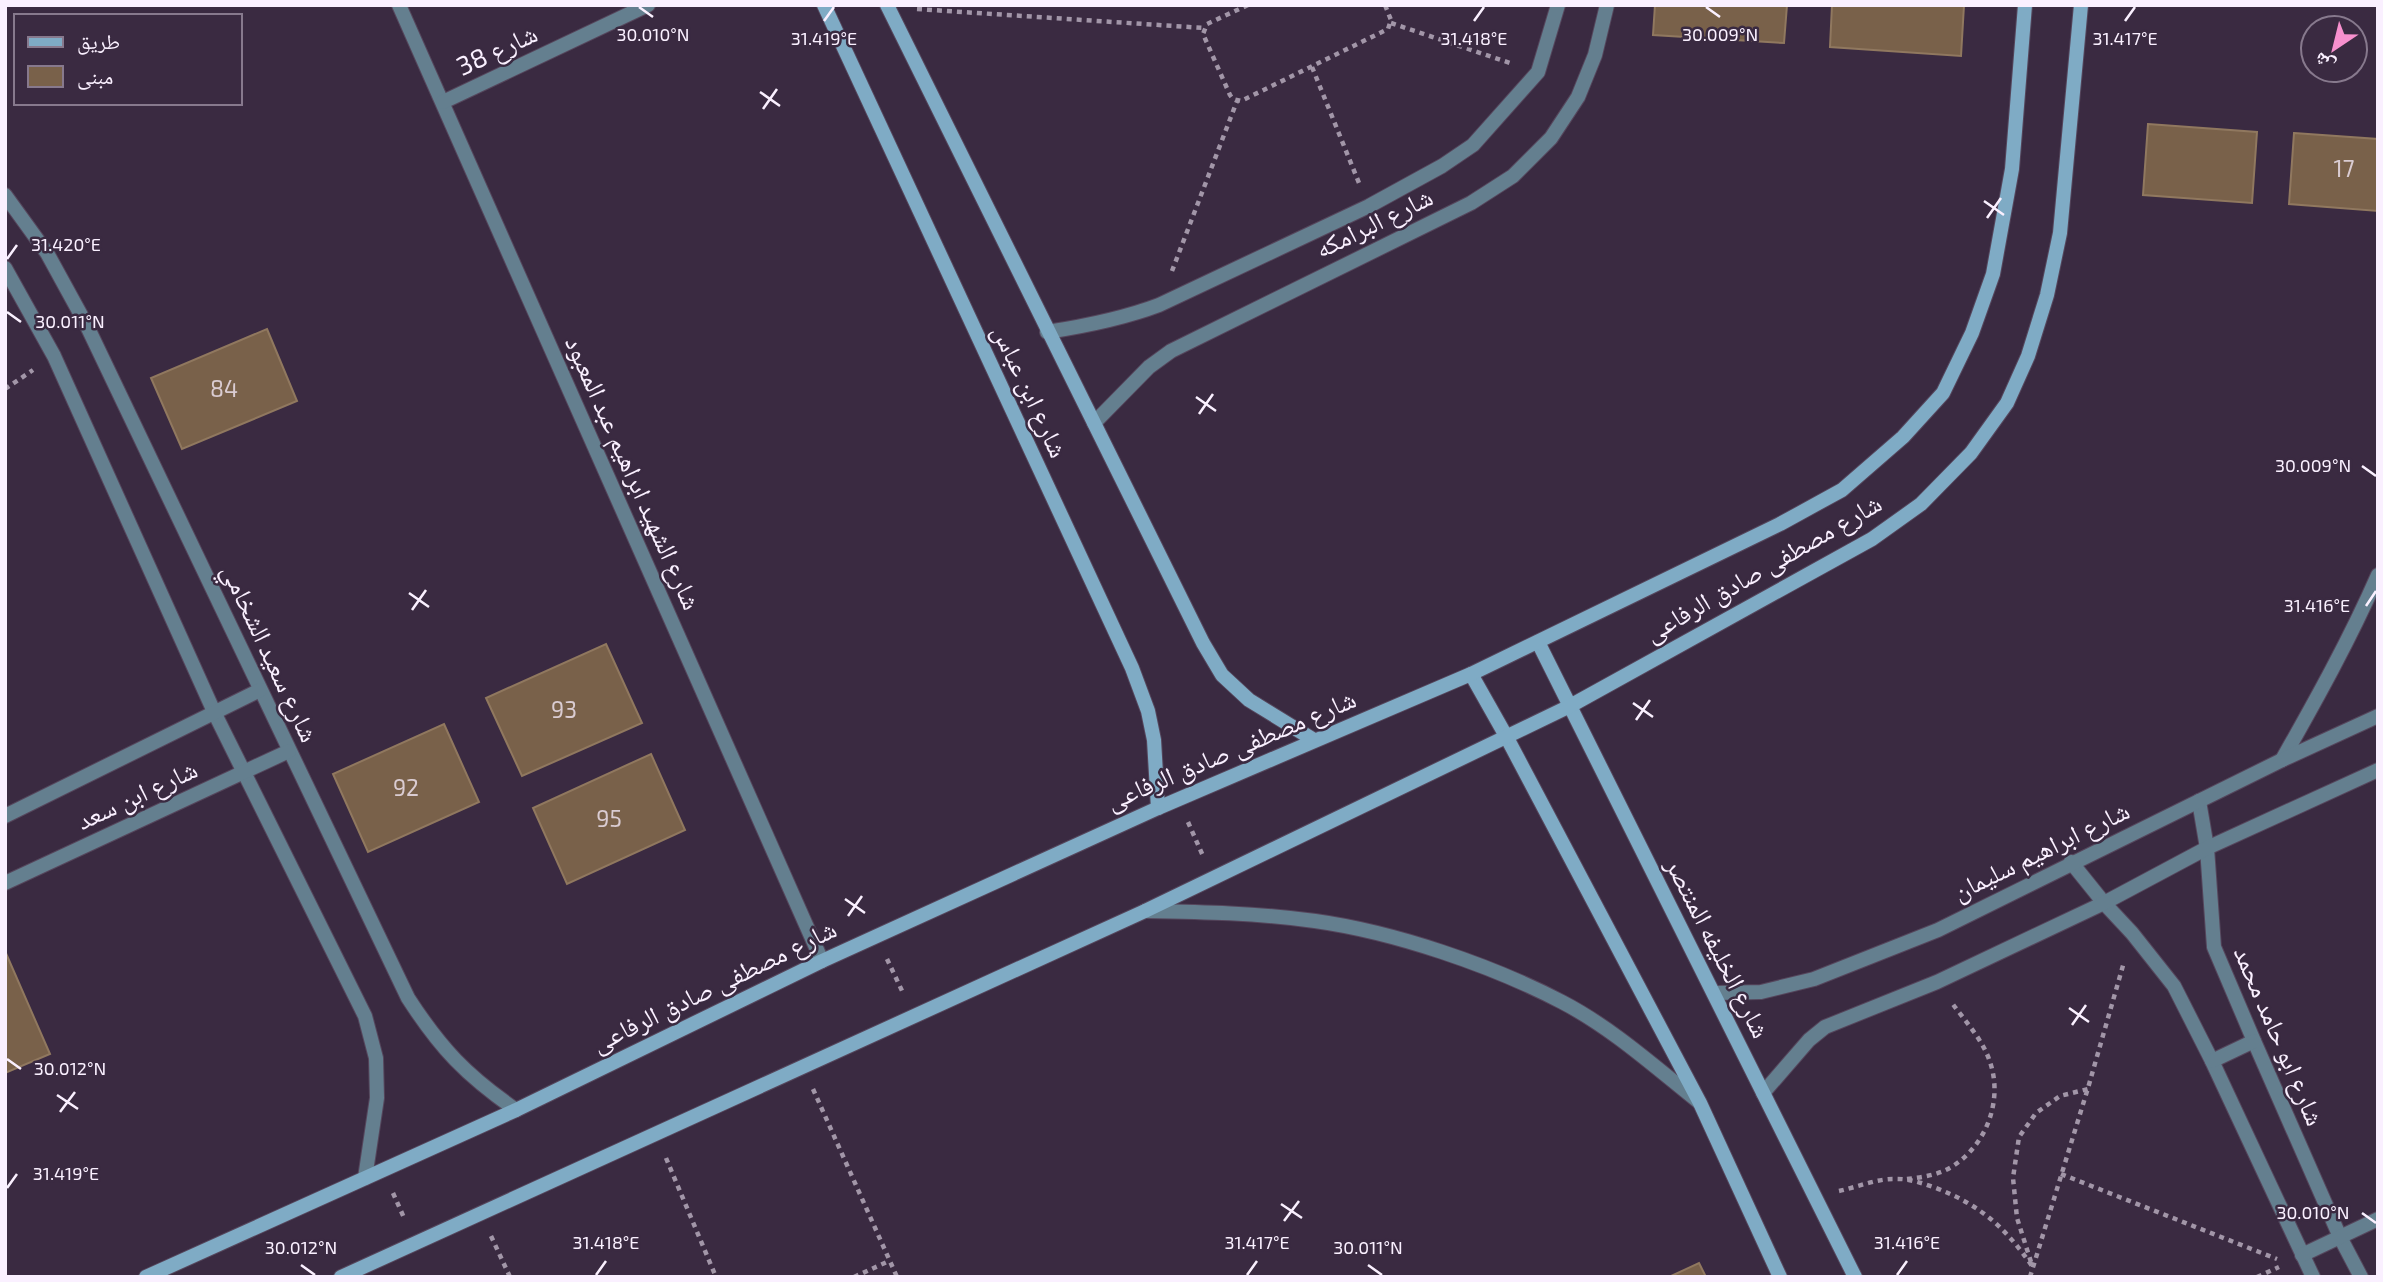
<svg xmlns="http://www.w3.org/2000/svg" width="2383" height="1282" font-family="'Exo 2','Noto Naskh Arabic',sans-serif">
	<rect width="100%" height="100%" fill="#3a2a41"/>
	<!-- building -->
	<g fill="#79614a" stroke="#90785f" stroke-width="2">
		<path d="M1655 5H1787L1784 43 1653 35Z"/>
		<path d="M1832 5H1964L1961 56 1830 47Z"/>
		<path d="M2148 124 2257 132 2252 203 2143 195Z"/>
		<path d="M2294 133 2378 139V211L2289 204Z"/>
		<path d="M267 329 297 401 182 449 151 378Z"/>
		<path d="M606 644 642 723 522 776 486 698Z"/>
		<path d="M444 724 479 802 368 852 333 774Z"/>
		<path d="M651 754 685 830 567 884 533 808Z"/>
		<path d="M5 951 50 1054 5 1073Z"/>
		<path d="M1699 1263 1706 1277H1669Z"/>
	</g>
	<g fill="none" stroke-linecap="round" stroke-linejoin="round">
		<defs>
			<g id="street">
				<path d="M399 5 822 961"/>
				<path d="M443 102 648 5"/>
				<path d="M5 195 47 253 87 326 408 998C441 1049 466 1075 516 1110"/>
				<path d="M5 268 54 356 215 714 365 1016 376 1058 377 1098 365 1178"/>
				<path d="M1047 332C1086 326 1122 319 1159 305L1369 206 1442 166 1473 145 1538 72 1558 5"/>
				<path d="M1094 423 1149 367 1171 351 1471 203 1513 176 1551 138 1578 97 1595 55 1607 5"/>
				<path d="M2282 760C2316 700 2350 639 2378 575"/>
				<path d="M2199 801 2207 848 2214 947 2254 1041 2340 1237 2361 1277"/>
				<path d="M5 816 260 690"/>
				<path d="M2071 862 2104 903 2132 933 2174 986 2212 1061 2313 1277"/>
				<path d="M5 883 289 751"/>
				<path d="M1145 911C1202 912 1258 913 1315 921 1394 932 1491 965 1562 1002 1612 1028 1655 1067 1699 1102"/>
				<path d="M1715 993 1761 992 1814 979 1938 930 2282 760 2378 716"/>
				<path d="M2212 1061 2254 1041"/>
				<path d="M1763 1093 1809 1040 1825 1027 1937 982 2104 903 2207 848 2378 770"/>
				<path d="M2302 1255 2378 1219"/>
			</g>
			<g id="secondary">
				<path d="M824 5 1132 668 1148 711 1154 740 1158 808"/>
				<path d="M887 5 1203 643 1222 675 1249 700 1314 740"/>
				<path d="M1538 642 1855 1277"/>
				<path d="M1471 674 1506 736 1700 1103 1780 1277"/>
				<path d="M146 1277 516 1110 822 961 1158 808 1471 674 1780 524 1842 490 1903 437 1943 393 1972 333 1993 274 2012 169 2025 5"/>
				<path d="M341 1277 1145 911 1570 706 1872 539 1921 504 1971 453 2007 403 2028 356 2047 295 2060 233 2081 5"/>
			</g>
		</defs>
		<!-- street casing -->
		<use href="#street" stroke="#55465c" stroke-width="16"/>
		<!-- secondary casing -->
		<use href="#secondary" stroke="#55465c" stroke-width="16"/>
		<!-- path -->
		<g stroke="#a296a8" stroke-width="4.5" stroke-dasharray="5 5" stroke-linecap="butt">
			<path d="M1248 5 1207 24 1203 34 1230 95 1233 99 1241 101 1388 29 1391 20 1385 5"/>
			<path d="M917 9 1204 28"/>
			<path d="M1391 23 1513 64"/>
			<path d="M1312 67 1359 183"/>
			<path d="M1172 271 1237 101"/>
			<path d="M5 389 33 370"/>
			<path d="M1188 822 1203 856"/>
			<path d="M887 959 904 995"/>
			<path d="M813 1089 897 1277"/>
			<path d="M666 1158 716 1277"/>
			<path d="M2061 1174 2277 1259"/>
			<path d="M1907 1179C1923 1177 1939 1175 1953 1166 1987 1144 2003 1100 1990 1062 1983 1040 1965 1021 1952 1003"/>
			<path d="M1839 1191C1857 1187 1876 1179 1893 1179 1908 1178 1922 1183 1936 1188 1980 1205 2005 1227 2032 1266"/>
			<path d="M393 1193 405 1220"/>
			<path d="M491 1236 510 1277"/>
			<path d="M2031 1262 2017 1218 2013 1178 2019 1137 2036 1113 2060 1096 2088 1089"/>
			<path d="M854 1277 889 1261"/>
			<path d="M2030 1277 2088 1088 2124 962"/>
			<path d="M2257 1277 2279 1267"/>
		</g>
		<!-- street -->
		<use href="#street" stroke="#647f8f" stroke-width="14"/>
		<!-- secondary -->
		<use href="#secondary" stroke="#7fabc5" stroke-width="14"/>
	</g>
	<!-- ticks -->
	<path fill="none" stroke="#faf0ff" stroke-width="2.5" d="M639 7 653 17M1706 7 1720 17M824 21 834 7M1474 21 1484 7M2125 21 2135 7M760 92 780 106M763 109 777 89M1984 201 2004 215M1987 218 2001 198M7 259 17 245M7 312 21 322M1196 397 1216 411M1199 414 1213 394M2362 466 2376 476M409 593 429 607M2366 606 2376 591M412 610 426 590M1633 703 1653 717M1636 720 1650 700M845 899 865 913M848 916 862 896M2069 1008 2089 1022M2072 1025 2086 1005M7 1059 21 1069M57 1095 78 1109M60 1112 75 1092M7 1188 17 1174M1281 1204 1302 1218M2362 1213 2376 1223M1284 1221 1299 1201M301 1265 315 1275M1368 1265 1382 1275M596 1275 606 1261M1247 1275 1257 1261M1897 1275 1907 1261"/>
	<g text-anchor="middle" stroke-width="5" stroke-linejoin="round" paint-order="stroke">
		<!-- number labels -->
		<g font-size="23" fill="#daccd2">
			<text x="2344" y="177">17</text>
			<text x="224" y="397">84</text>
			<text x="564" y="718">93</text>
			<text x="406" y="796">92</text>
			<text x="609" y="827">95</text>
		</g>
		<!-- street labels -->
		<g font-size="26" fill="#faf0ff" stroke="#3a2a41">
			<text transform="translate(497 50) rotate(-25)" y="9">شارع 38</text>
			<text transform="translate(1374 223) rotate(-26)" y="9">شارع البرامكه</text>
			<text transform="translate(1030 391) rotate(65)" y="9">شارع ابن عباس</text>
			<text transform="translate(633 473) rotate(66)" y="9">شارع الشهيد ابراهيم عبد المعبود</text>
			<text transform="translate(1763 568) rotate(-30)" y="9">شارع مصطفى صادق الرفاعى</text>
			<text transform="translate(270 653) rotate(65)" y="9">شارع سعيد الشخامي</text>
			<text transform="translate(1231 750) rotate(-23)" y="9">شارع مصطفى صادق الرفاعى</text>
			<text transform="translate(137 795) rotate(-25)" y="9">شارع ابن سعد</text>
			<text transform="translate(2041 851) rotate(-26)" y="9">شارع ابراهيم سليمان</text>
			<text transform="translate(1718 948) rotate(63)" y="9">شارع الخليفه المنتصر</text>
			<text transform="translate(714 986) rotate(-26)" y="9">شارع مصطفى صادق الرفاعى</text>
			<text transform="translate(2279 1036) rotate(67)" y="9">شارع ابو حامد محمد</text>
		</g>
	</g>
	<g font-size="18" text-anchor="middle" fill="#faf0ff" stroke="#3a2a41" stroke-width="5" stroke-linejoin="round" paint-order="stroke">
		<text x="653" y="41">30.010°N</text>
		<text x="1720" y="41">30.009°N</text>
		<text x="824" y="45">31.419°E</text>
		<text x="1474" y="45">31.418°E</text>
		<text x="2125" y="45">31.417°E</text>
		<text x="66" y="251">31.420°E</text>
		<text x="70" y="328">30.011°N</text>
		<text x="2313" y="472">30.009°N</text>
		<text x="2317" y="612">31.416°E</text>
		<text x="70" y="1075">30.012°N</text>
		<text x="66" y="1180">31.419°E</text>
		<text x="2313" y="1219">30.010°N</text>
		<text x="606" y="1249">31.418°E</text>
		<text x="1257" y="1249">31.417°E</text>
		<text x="1907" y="1249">31.416°E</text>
		<text x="301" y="1254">30.012°N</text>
		<text x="1368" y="1254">30.011°N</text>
	</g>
	<!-- border -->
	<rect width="2383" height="1282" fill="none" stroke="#faf0ff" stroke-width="14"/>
	<!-- legend -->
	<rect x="14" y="14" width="228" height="91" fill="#3a2a41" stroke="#87798d" stroke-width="2"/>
	<rect x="28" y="37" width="35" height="10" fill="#7fabc5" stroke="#87798d" stroke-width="2"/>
	<text x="77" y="49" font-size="21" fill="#faf0ff">طريق</text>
	<rect x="28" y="66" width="35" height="21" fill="#79614a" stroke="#87798d" stroke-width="2"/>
	<text x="77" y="84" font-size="21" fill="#faf0ff">مبنى</text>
	<!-- north arrow -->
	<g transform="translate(2334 49) rotate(215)"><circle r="33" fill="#3a2a41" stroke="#87798d" stroke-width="2"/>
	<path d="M0-5L12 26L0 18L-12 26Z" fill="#f790ce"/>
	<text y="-10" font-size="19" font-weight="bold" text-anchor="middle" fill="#faf0ff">ش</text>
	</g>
</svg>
